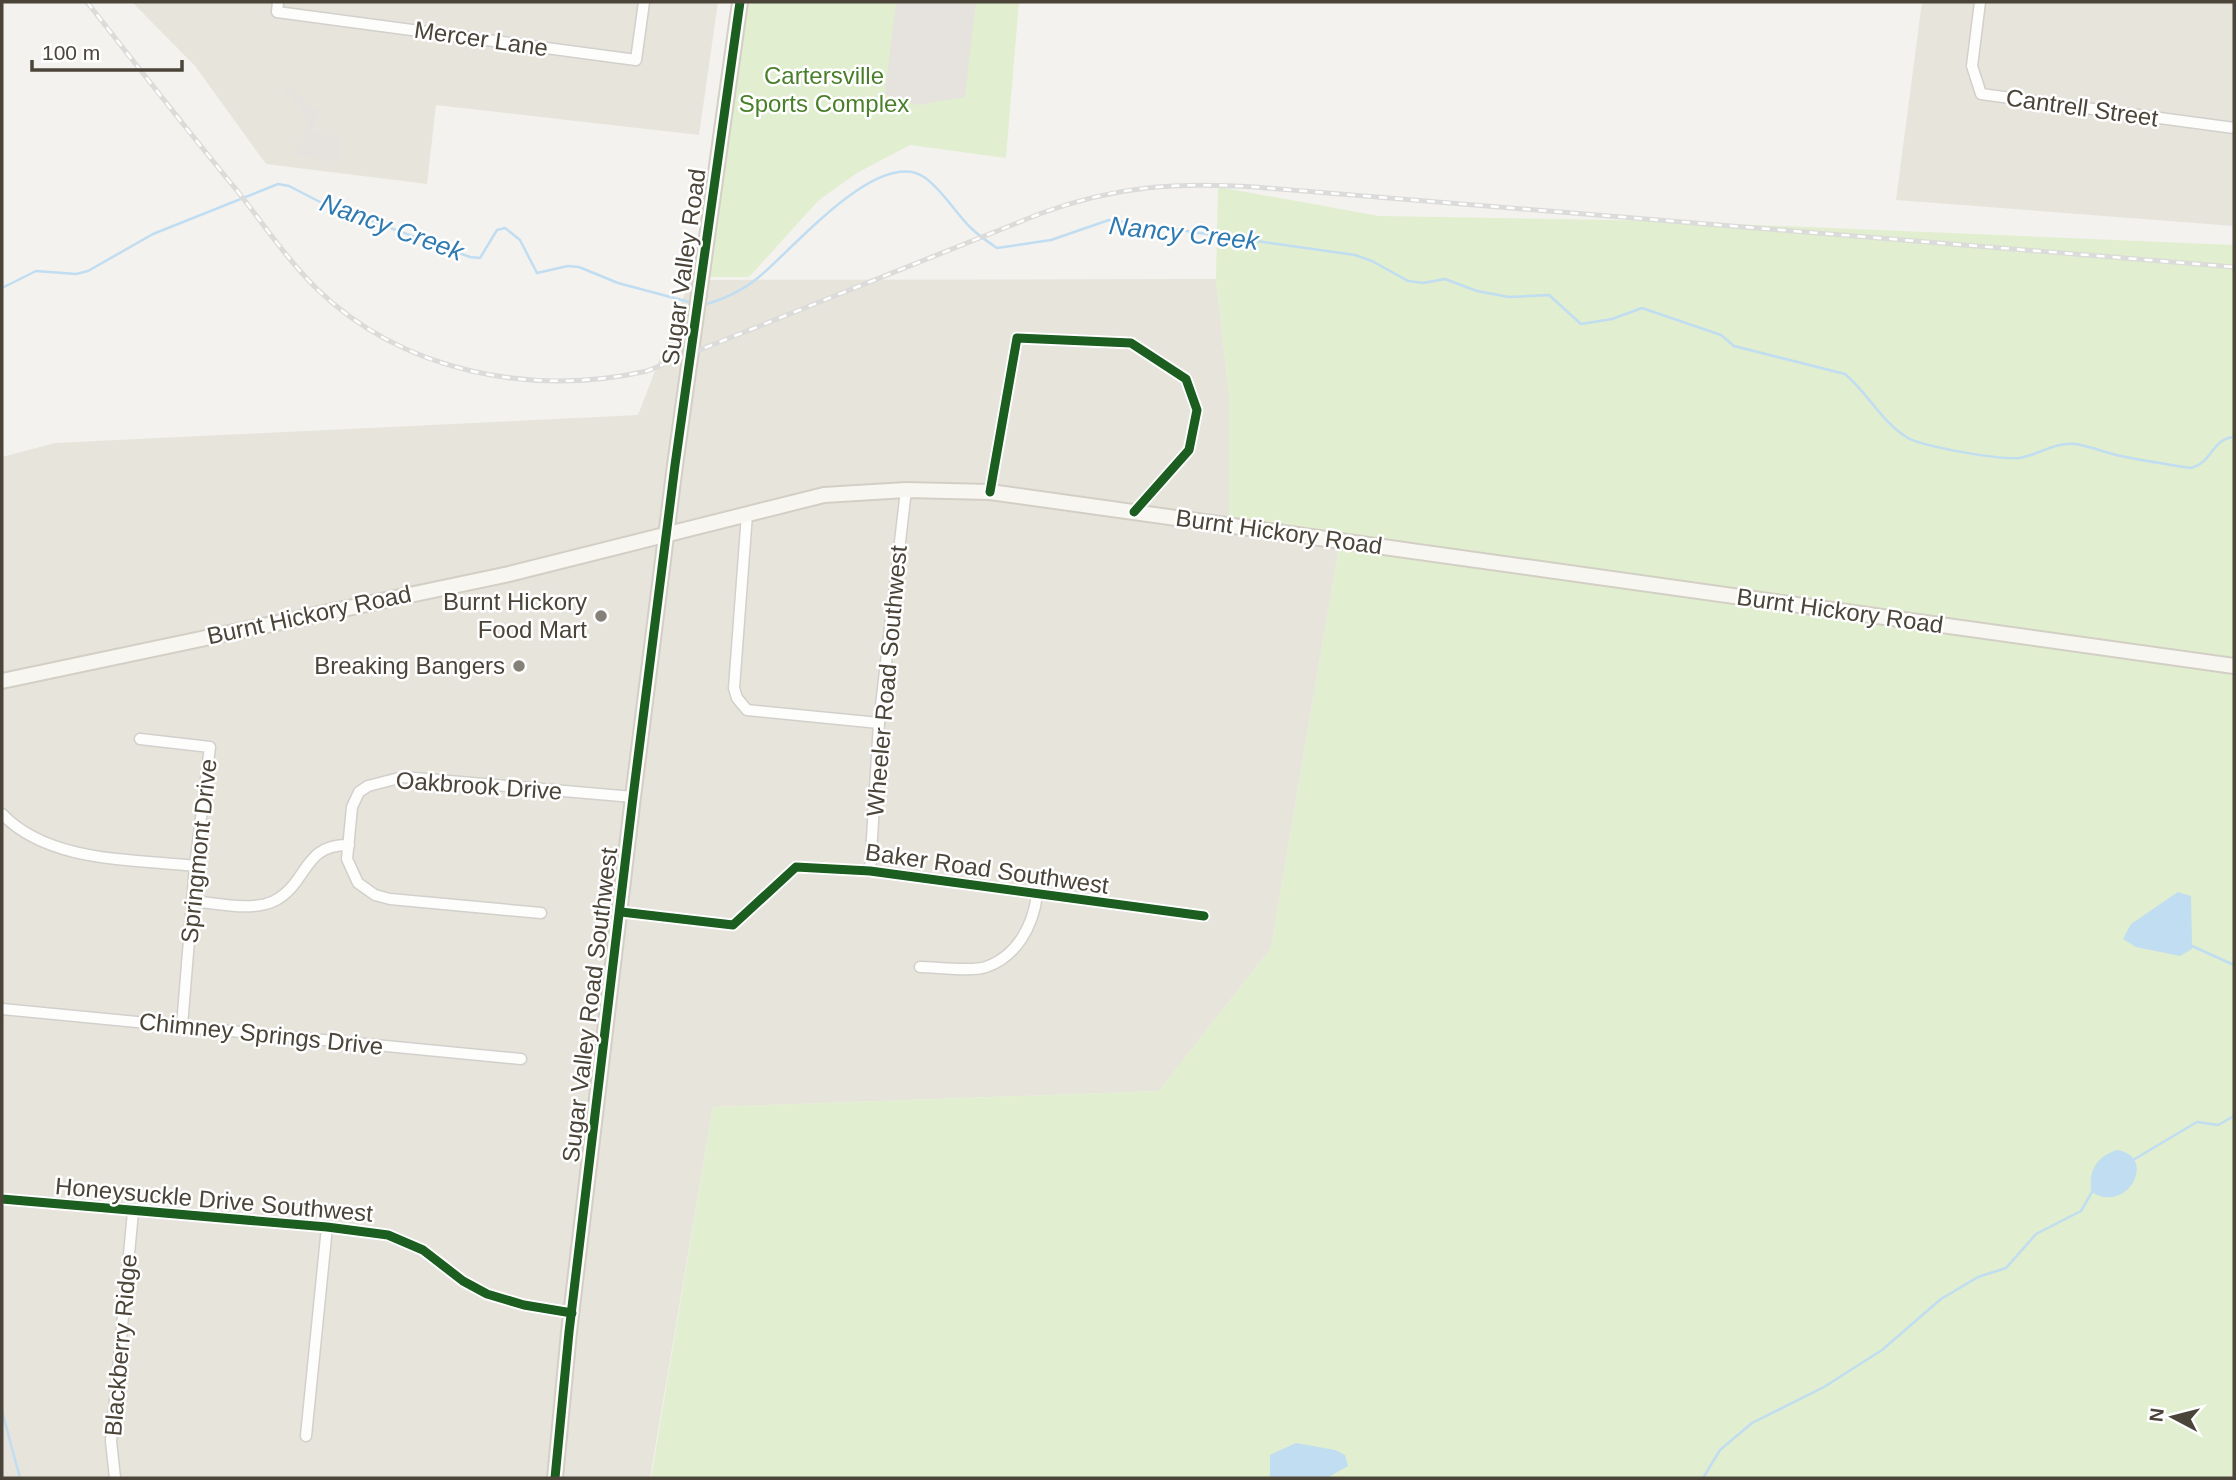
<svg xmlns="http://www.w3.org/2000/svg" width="2236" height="1480" font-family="Arial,sans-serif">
	<rect width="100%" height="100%" fill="#f4f2ee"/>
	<!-- residential -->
	<g fill="#e7e4dc">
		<path d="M132 2H718L699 135 436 105 427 184 266 164 195 66Z"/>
		<path d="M1922 2H2234V226L1896 200Z"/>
		<path d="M1216 279 1229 394 1340 541 1271 948 1159 1091 713 1107 650 1478H2V457L55 443 638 415 690 280Z"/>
	</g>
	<!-- green -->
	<g fill="#e1eecf">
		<path d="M748 2H1019L1006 158 910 145 857 173 819 200 749 277H709Z"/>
		<path d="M1218 187 1379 216 1663 221 2234 245V1478H651L713 1107 1159 1091 1271 948 1340 541 1229 525V394L1216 279Z"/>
	</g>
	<!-- parking -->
	<g fill="#e6e3df">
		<path d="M896 2H976L965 97 917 105 885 94Z"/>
		<path d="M289 85 310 106 319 110 314 132 342 138 338 162 295 156 297 142 303 143 306 120 302 110 284 91Z"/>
	</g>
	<!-- water -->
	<g fill="#c0ddf1">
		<path d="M2178 892 2191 896 2192 949 2180 956 2136 947 2123 939 2131 924Z"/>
		<path d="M2117 1150C2159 1157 2126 1215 2092 1192 2087 1172 2097 1156 2117 1150Z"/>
		<path d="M1296 1443 1335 1450 1345 1455 1348 1466 1327 1478H1270V1455Z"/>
	</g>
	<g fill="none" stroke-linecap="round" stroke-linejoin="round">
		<!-- stream -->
		<g stroke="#c0ddf1" stroke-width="2.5">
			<path d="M2 288 36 271 76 274 88 271 153 234 278 184 289 186 322 203 470 257 480 258 497 230 505 228 520 240 537 273 568 266 579 267 618 283 693 303"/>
			<path d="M702 305C723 300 743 290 759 277 792 250 878 147 924 177 943 190 955 213 971 228 979 236 988 242 997 248L1051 240 1109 220 1355 255 1372 261 1408 281 1423 283 1445 279 1477 291 1509 297 1549 295 1581 324 1612 319 1642 308 1721 335 1734 346 1845 374C1868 393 1882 423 1908 438 1925 447 2000 460 2019 458 2039 455 2054 442 2075 444 2090 446 2106 453 2121 456 2144 461 2167 464 2190 468 2213 463 2211 439 2234 437"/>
			<path d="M2192 946 2234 965"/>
			<path d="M2133 1160 2197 1122 2218 1125 2234 1116"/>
			<path d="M2 1411 20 1478"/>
			<path d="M1703 1478 1720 1450 1752 1423 1824 1387 1882 1350 1941 1299 1978 1277 2006 1268 2036 1234 2081 1211 2092 1192"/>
		</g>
		<defs>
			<g id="street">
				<path d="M278 2 277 12 636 60 644 2"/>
				<path d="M1980 2 1972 66 1981 94 2234 128"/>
				<path d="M990 492 1017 338 1131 343 1186 379 1197 410 1189 450 1134 512"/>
				<path d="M747 514 734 688 737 698 747 710 879 723"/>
				<path d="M140 739 210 747 195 866 182 1026"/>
				<path d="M2 814C49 863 133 859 195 866"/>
				<path d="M870 871 879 723 906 490"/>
				<path d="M192 901C217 903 251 912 274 901 309 883 302 844 349 845"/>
				<path d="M621 912 733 925 796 867 870 871 1204 916"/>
				<path d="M541 913 390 899 375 895 358 883 347 859 352 807 359 792 368 786 403 777 633 797"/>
				<path d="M920 967C936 967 972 972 986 967 1017 956 1033 926 1037 895"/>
				<path d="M2 1009 521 1059"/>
				<path d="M2 1199 327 1227 388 1235 423 1250 463 1281 487 1294 524 1305 572 1313"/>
				<path d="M306 1436 327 1227"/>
				<path d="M115 1478 111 1441 133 1212"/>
			</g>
			<g id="secondary">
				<path d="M2 681 509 574 824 495 906 490 990 492 2234 666"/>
				<path d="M555 1478 569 1332 633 797 675 465 740 2"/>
			</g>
		</defs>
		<!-- street casing -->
		<use href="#street" stroke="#d2d0cb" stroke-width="13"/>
		<!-- secondary casing -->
		<use href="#secondary" stroke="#d3cfc5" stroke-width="18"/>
		<!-- street -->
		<use href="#street" stroke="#fdfdfc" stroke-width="10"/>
		<!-- secondary -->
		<use href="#secondary" stroke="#f7f6f1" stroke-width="14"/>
		<defs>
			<path id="rail" d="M87 2C137 66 187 130 239 193 264 225 287 259 316 288 402 372 532 397 647 371L1042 213C1117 186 1176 182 1255 187L2234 267"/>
		</defs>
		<!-- rail casing -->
		<use href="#rail" stroke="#dbdbda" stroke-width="5"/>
		<!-- rail -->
		<use href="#rail" stroke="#fff" stroke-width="2.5" stroke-dasharray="8" stroke-linecap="butt"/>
		<defs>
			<g id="cycleway">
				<path d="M990 492 1017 338 1131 343 1186 379 1197 410 1189 450 1134 512"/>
				<path d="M621 912 733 925 796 867 870 871 1204 916"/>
				<path d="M2 1199 327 1227 388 1235 423 1250 463 1281 487 1294 524 1305 572 1313"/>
				<path d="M555 1478 569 1332 633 797 675 465 740 2"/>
			</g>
		</defs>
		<!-- cycleway casing -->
		<use href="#cycleway" stroke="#fff" stroke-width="13"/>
		<!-- cycleway -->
		<use href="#cycleway" stroke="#1b5e20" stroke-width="9"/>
	</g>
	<!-- markers -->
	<g fill="#868178" stroke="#fff" stroke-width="2.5">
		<circle cx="601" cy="616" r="7"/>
		<circle cx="519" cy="666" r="7"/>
	</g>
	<g text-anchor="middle" stroke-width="5" stroke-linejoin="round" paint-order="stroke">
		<!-- street labels -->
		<g font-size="24" fill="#4b4439" stroke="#fff">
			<text transform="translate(481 39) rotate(8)" y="8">Mercer Lane</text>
			<text transform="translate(2082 108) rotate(8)" y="8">Cantrell Street</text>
			<text transform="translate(684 267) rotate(-82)" y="8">Sugar Valley Road</text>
			<text transform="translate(1279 532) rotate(8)" y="8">Burnt Hickory Road</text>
			<text transform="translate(1840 611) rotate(8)" y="8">Burnt Hickory Road</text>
			<text transform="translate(309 615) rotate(-12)" y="8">Burnt Hickory Road</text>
			<text transform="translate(887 681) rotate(-85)" y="8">Wheeler Road Southwest</text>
			<text transform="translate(479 786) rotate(4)" y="8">Oakbrook Drive</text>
			<text transform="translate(199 851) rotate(-84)" y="8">Springmont Drive</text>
			<text transform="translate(987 869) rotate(8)" y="8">Baker Road Southwest</text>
			<text transform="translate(590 1005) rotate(-83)" y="8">Sugar Valley Road Southwest</text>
			<text transform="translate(261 1034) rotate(6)" y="8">Chimney Springs Drive</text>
			<text transform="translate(214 1200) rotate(5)" y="8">Honeysuckle Drive Southwest</text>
			<text transform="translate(121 1345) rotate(-85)" y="8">Blackberry Ridge</text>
		</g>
		<!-- park labels -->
		<g font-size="24" fill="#4a7f2a" stroke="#fff">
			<text x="824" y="84">Cartersville<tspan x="824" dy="28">Sports Complex</tspan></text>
		</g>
		<!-- poi labels -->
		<g font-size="24" fill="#4b4439" stroke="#fff" text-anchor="end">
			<text x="587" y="610">Burnt Hickory<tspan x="587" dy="28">Food Mart</tspan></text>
			<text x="505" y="674">Breaking Bangers</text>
		</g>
		<!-- water labels -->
		<g font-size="26" font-style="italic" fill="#2e7ab2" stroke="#fff">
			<text transform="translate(392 227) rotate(20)" y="9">Nancy Creek</text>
			<text transform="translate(1184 233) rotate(6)" y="9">Nancy Creek</text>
		</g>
	</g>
	<!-- border -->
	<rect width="2236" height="1480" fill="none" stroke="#4b4439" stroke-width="7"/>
	<!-- north arrow -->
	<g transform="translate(2173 1417) rotate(277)" stroke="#ffffff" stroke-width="5" paint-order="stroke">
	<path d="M0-5L12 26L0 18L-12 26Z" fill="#4b4439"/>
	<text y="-10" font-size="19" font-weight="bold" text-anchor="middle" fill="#4b4439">N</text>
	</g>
	<!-- scale -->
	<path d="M32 60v10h150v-10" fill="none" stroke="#4b4439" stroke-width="3.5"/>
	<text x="42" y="60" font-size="21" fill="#4b4439" stroke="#ffffff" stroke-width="5" paint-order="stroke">100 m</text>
</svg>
